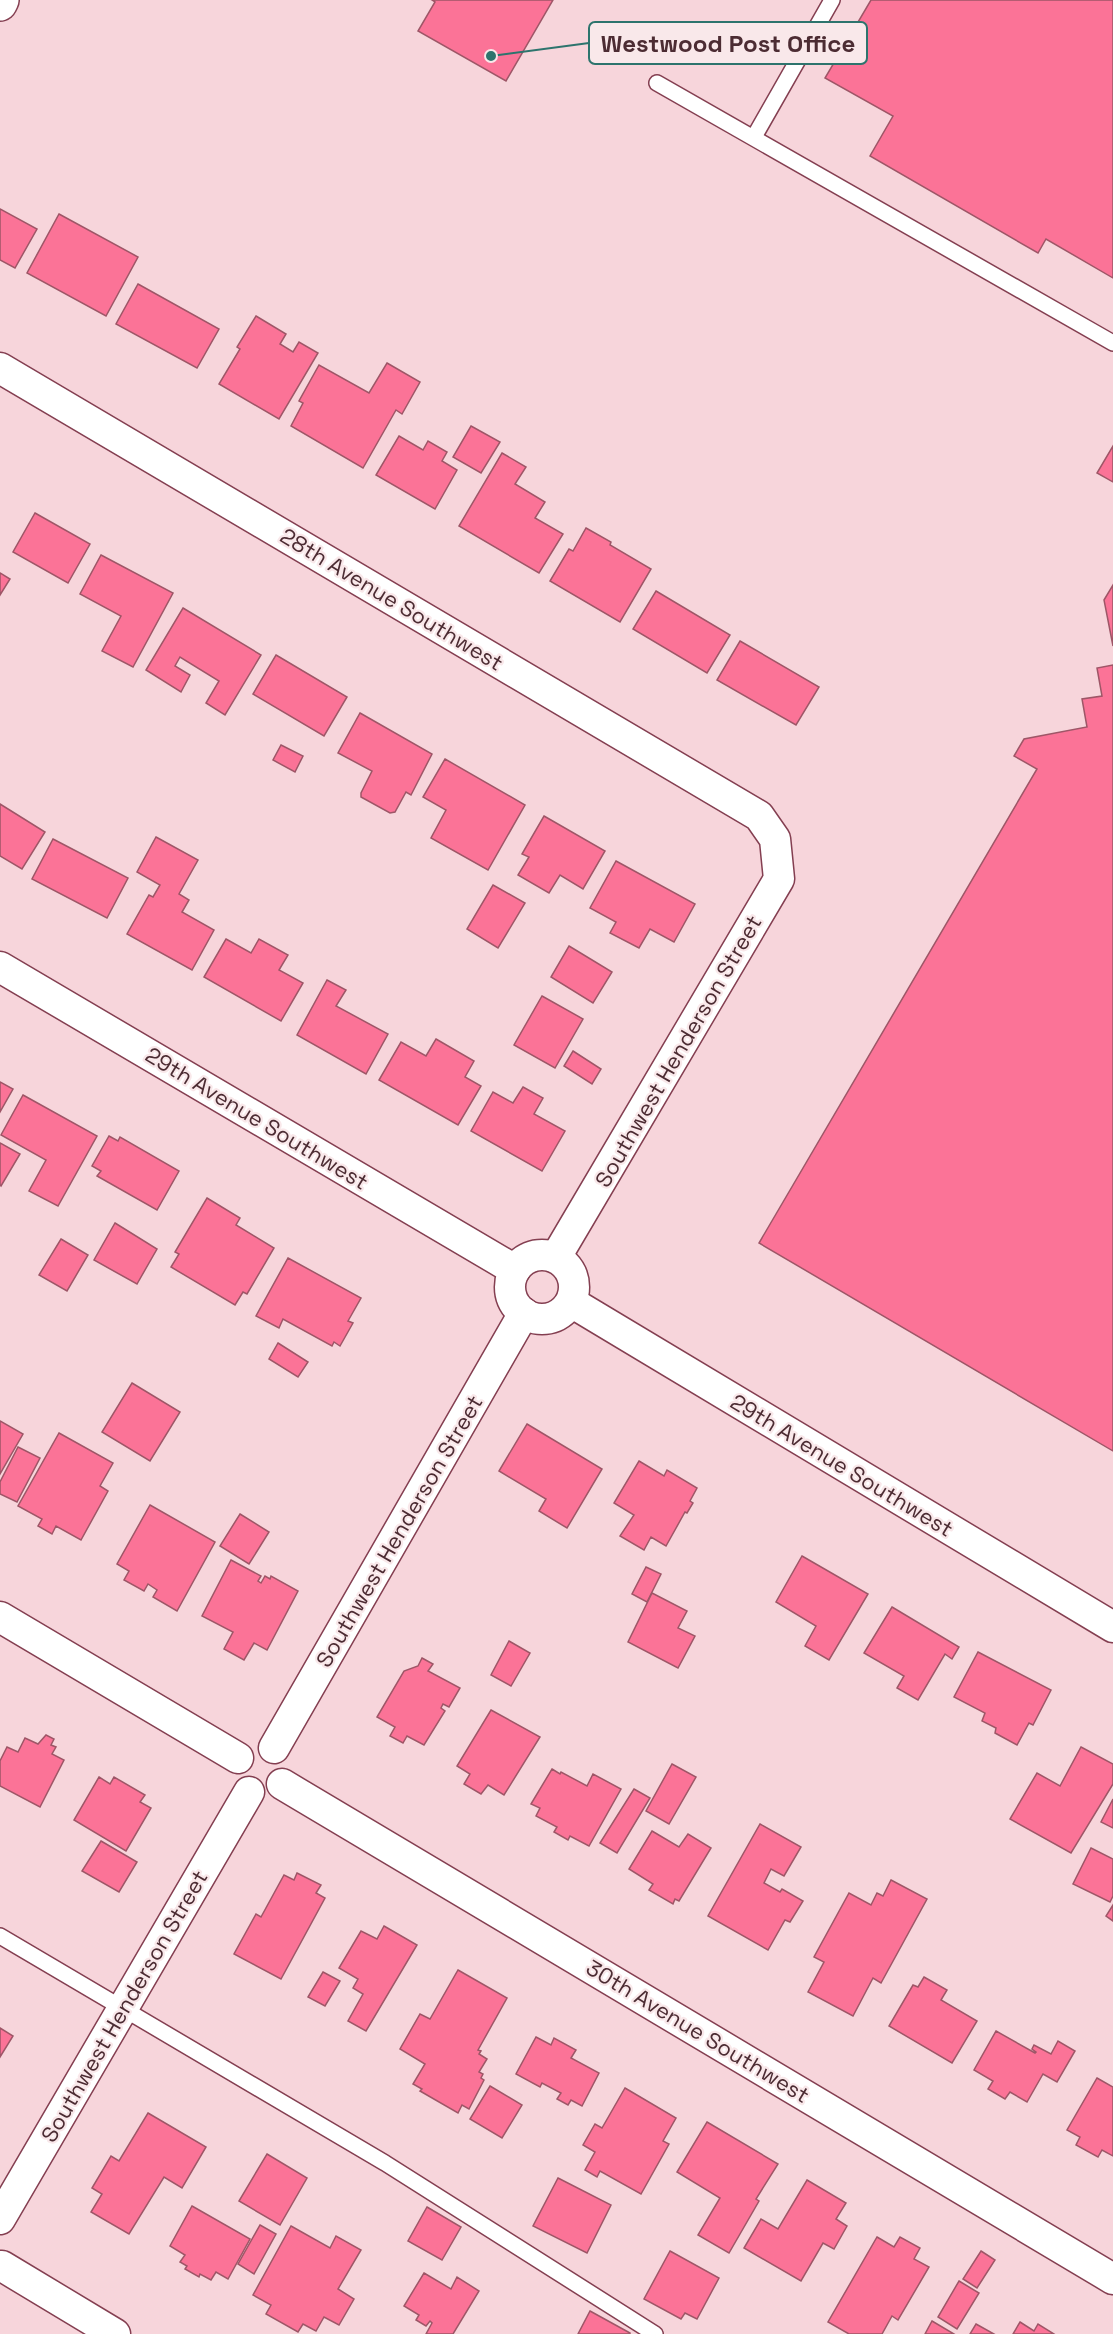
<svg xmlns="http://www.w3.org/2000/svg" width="1113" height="2334" font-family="'Space Grotesk',sans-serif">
	<rect width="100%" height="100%" fill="#f7d5db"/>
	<!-- building -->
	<g fill="#fb7397" stroke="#9e5667" stroke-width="1.5">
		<path d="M432 0H553L506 81 418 31 435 2Z"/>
		<path d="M871 0H1113V278L1046 239 1038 253 870 156 893 116 825 78Z"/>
		<path d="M0 209 37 229 15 268 0 260Z"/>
		<path d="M59 214 138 257 106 316 27 273Z"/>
		<path d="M138 284 219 329 197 368 116 324Z"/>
		<path d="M256 316 286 334 280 344 293 352 299 342 318 353 279 419 219 384 240 349 237 347Z"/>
		<path d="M387 363 420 382 402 414 396 410 363 468 291 426 303 403 299 401 319 365 369 393Z"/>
		<path d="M471 426 500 442 481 473 453 457Z"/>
		<path d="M399 436 423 450 428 441 447 452 442 461 457 470 435 509 376 475Z"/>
		<path d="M1113 446V482L1097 473Z"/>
		<path d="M502 453 526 467 515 484 545 502 535 518 563 534 539 573 459 526Z"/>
		<path d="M35 513 90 544 68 583 13 552Z"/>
		<path d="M586 528 611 542 610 545 651 569 620 622 550 581 569 549 573 551Z"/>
		<path d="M101 555 173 593 133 667 102 651 121 616 80 594Z"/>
		<path d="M0 573 10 579 0 595Z"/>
		<path d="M1113 585V646L1104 600Z"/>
		<path d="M656 591 730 635 707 673 633 629Z"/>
		<path d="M183 608 261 655 225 715 206 703 219 681 180 657 175 666 190 675 181 692 146 670Z"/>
		<path d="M740 641 819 687 796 725 717 680Z"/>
		<path d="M276 655 347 697 324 736 253 694Z"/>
		<path d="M1113 665V1451L759 1243 1037 769 1014 756 1024 739 1087 727 1082 699 1102 696 1097 668Z"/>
		<path d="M360 713 432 754 411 795 406 792 395 812 390 813 361 797V793L372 771 338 753Z"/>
		<path d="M281 745 303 756 295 772 273 760Z"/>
		<path d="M445 759 525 805 488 870 431 838 446 810 423 797Z"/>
		<path d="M0 804 45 832 22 869 0 856Z"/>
		<path d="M544 816 605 851 583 889 560 875 549 893 518 875 529 857 522 854Z"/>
		<path d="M156 837 198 860 179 894 189 900 182 912 214 930 192 970 127 934 149 895 153 897 160 885 137 872Z"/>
		<path d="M53 839 128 878 107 918 32 879Z"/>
		<path d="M616 861 695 904 674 942 650 929 639 948 610 933 616 922 590 908Z"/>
		<path d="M493 885 525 903 498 948 467 929Z"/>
		<path d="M226 939 251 953 259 939 288 955 279 970 303 983 281 1021 204 977Z"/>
		<path d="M569 946 612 972 593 1003 551 977Z"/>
		<path d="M327 980 346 990 336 1006 388 1034 366 1074 297 1035Z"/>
		<path d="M542 996 583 1019 555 1068 514 1045Z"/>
		<path d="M436 1039 474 1061 465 1077 481 1086 458 1125 379 1080 401 1042 426 1056Z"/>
		<path d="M573 1051 601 1069 592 1084 564 1066Z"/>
		<path d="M0 1082 13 1089 0 1112Z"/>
		<path d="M523 1087 543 1098 534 1114 565 1131 542 1171 471 1131 493 1092 513 1103Z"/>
		<path d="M23 1095 97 1136 58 1206 29 1191 46 1160 1 1135Z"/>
		<path d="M109 1136 118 1141 120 1137 179 1171 157 1210 97 1176 101 1171 92 1166Z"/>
		<path d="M0 1143 20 1154 1 1186 0 1185Z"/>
		<path d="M207 1198 240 1218 236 1225 274 1248 247 1294 243 1292 235 1305 171 1267 179 1254 175 1252Z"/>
		<path d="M115 1223 157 1249 137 1284 94 1260Z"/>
		<path d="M61 1239 88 1255 67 1291 39 1275Z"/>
		<path d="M288 1258 361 1298 348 1321 353 1323 340 1346 334 1342 332 1346 283 1319 279 1328 256 1316Z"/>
		<path d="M278 1343 308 1362 298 1377 269 1359Z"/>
		<path d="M132 1383 180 1412 150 1461 102 1432Z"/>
		<path d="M0 1421 23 1434 0 1474Z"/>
		<path d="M527 1424 602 1469 567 1528 539 1511 546 1499 499 1471Z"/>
		<path d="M59 1433 113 1463 100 1486 108 1491 81 1540 56 1526 52 1534 38 1526 42 1519 18 1506Z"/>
		<path d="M18 1447 40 1458 17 1502 0 1494V1482Z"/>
		<path d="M639 1461 664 1476 667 1470 697 1488 690 1501 693 1503 687 1513 685 1512 666 1546 651 1537 644 1550 620 1536 634 1515 614 1503Z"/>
		<path d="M150 1505 215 1542 177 1611 153 1597 157 1590 148 1584 144 1591 124 1580 129 1571 117 1564Z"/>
		<path d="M240 1514 269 1532 249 1564 220 1546Z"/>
		<path d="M802 1556 868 1594 829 1660 805 1646 816 1626 776 1602Z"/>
		<path d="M231 1560 261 1576 258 1581 261 1583 265 1576 270 1579 271 1576 298 1591 267 1650 254 1643 244 1660 224 1649 233 1632 202 1616Z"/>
		<path d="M646 1567 661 1574 647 1602 632 1594Z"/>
		<path d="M652 1593 687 1611 678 1628 695 1636 678 1668 628 1642Z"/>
		<path d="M892 1607 959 1647 952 1659 945 1654 918 1700 897 1688 904 1676 864 1653Z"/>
		<path d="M509 1641 530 1653 511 1686 491 1675Z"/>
		<path d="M978 1652 1051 1690 1033 1725 1029 1723 1017 1745 995 1733 996 1728 982 1721 985 1713 954 1697Z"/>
		<path d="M422 1658 433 1664 428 1671 460 1688 449 1707 443 1704 441 1708 445 1711 424 1745 407 1736 403 1743 390 1736 395 1727 377 1717 404 1671 418 1666Z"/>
		<path d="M491 1710 540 1737 504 1795 488 1785 481 1794 464 1784 470 1774 457 1766Z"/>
		<path d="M46 1735 54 1739 51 1745 56 1747 52 1754 64 1760 40 1807 0 1786V1761L7 1747 18 1752 25 1738 38 1744Z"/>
		<path d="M1081 1747 1113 1764V1784L1071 1853 1010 1819 1037 1773 1060 1786Z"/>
		<path d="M672 1764 696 1777 669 1824 646 1811Z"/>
		<path d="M552 1769 560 1774 561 1772 587 1786 593 1774 621 1789 589 1846 570 1836 568 1840 554 1832 557 1827 536 1816 540 1808 531 1804Z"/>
		<path d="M99 1777 110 1784 114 1777 145 1795 140 1802 151 1808 126 1851 74 1820Z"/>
		<path d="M634 1789 650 1798 617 1853 600 1843Z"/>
		<path d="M1113 1799V1828L1101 1822Z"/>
		<path d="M760 1824 801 1847 784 1876 771 1869 764 1883 780 1892 782 1889 803 1901 790 1922 785 1920 768 1950 708 1916Z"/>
		<path d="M652 1831 679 1847 688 1834 711 1848 679 1901 675 1899 673 1904 649 1890 653 1884 629 1869Z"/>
		<path d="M101 1841 137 1862 119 1892 82 1871Z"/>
		<path d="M1091 1848 1113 1859V1896L1110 1902 1073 1884Z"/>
		<path d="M297 1873 321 1885 316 1893 325 1898 281 1979 234 1954 256 1914 261 1917 284 1875 294 1880Z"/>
		<path d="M891 1880 927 1899 881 1983 873 1978 853 2016 808 1992 824 1962 814 1957 849 1893 871 1905 877 1893 883 1896Z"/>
		<path d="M1113 1905V1921L1106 1916Z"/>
		<path d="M384 1926 417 1945 366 2031 348 2021 363 1994 353 1988 358 1979 339 1968 361 1931 377 1939Z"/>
		<path d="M458 1970 507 1998 478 2050 481 2051 479 2054 487 2059 479 2072 483 2074 481 2078 484 2080 469 2109 462 2105 458 2113 420 2091 422 2089 413 2084 425 2064 400 2049 420 2014 430 2019Z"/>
		<path d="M323 1972 340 1981 325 2006 308 1997Z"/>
		<path d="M924 1977 947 1990 941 2000 977 2021 952 2063 889 2026 913 1985 918 1987Z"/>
		<path d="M0 2028 13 2036 0 2057Z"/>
		<path d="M996 2031 1035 2053 1036 2052 1032 2049 1034 2045 1051 2054 1058 2041 1075 2051 1057 2082 1043 2074 1027 2102 1010 2092 1005 2099 988 2089 993 2081 974 2070Z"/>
		<path d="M536 2037 551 2045 554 2038 576 2050 571 2058 599 2073 582 2106 571 2100 568 2105 557 2099 561 2093 542 2083 540 2087 516 2074Z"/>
		<path d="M1097 2078 1113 2087V2156L1102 2150 1098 2157 1076 2145 1080 2137 1067 2130Z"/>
		<path d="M490 2086 522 2105 502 2138 470 2119Z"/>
		<path d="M625 2088 676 2118 663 2141 669 2144 641 2194 600 2171 597 2177 585 2170 595 2152 583 2145 595 2124 602 2128Z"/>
		<path d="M148 2113 206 2147 182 2188 164 2177 129 2234 91 2212 102 2194 92 2188 111 2156 119 2161Z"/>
		<path d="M707 2122 778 2164 756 2199 759 2201 729 2253 698 2235 720 2198 677 2172Z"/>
		<path d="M267 2154 307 2178 280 2225 239 2201Z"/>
		<path d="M558 2178 611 2205 587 2253 533 2226Z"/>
		<path d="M807 2180 846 2203 836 2219 847 2226 834 2249 823 2243 801 2281 744 2248 761 2219 778 2229Z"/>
		<path d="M192 2206 250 2239 228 2279 216 2272 211 2280 200 2274 199 2277 185 2269 187 2266 180 2262 185 2255 170 2246Z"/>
		<path d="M427 2207 461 2227 442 2260 408 2241Z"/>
		<path d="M260 2225 276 2234 254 2274 238 2264Z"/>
		<path d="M291 2226 330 2248 336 2236 361 2250 338 2289 354 2299 339 2325 324 2317 316 2331 303 2324 298 2332 266 2314 271 2305 253 2295Z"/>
		<path d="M877 2237 894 2247 900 2237 920 2248 914 2259 929 2267 898 2320 892 2316 882 2334H849L828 2322Z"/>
		<path d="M670 2251 719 2278 697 2319 685 2313 681 2319 644 2299Z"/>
		<path d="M981 2251 995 2260 977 2288 963 2279Z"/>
		<path d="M424 2273 451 2289 457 2277 479 2291 453 2334H426L432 2323 430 2321 426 2326 416 2320 419 2315 404 2306Z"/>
		<path d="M959 2281 979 2293 957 2329 938 2317Z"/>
		<path d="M590 2311 630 2333V2334H578Z"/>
		<path d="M932 2321 954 2334H925Z"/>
		<path d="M1020 2322 1034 2331 1038 2324 1054 2334H1013Z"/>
		<path d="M976 2324 994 2334H970Z"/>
	</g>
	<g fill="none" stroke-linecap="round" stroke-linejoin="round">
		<defs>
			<g id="service">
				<path d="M657 83 1113 343"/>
				<path d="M754 137 832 0"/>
				<path d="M0 1936 385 2163 655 2334"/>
			</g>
			<g id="minor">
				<path d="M0 368 759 816 775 839 779 879 556 1257"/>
				<path d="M0 967 515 1270"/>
				<circle cx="542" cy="1287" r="32"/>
				<path d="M571 1302 1113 1627"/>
				<path d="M0 1617 238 1758"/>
				<path d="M274 1748 524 1313"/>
				<path d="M282 1784 1113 2279"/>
				<path d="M0 2219 249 1792"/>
				<path d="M2 2266 115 2334"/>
			</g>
			<path id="tertiary" d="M0 4 2 0"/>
		</defs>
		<!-- service casing -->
		<use href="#service" stroke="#843f51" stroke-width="18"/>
		<!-- minor casing -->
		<use href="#minor" stroke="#843f51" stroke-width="33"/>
		<!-- tertiary casing -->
		<use href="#tertiary" stroke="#843f51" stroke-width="36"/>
		<!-- service -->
		<use href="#service" stroke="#fff" stroke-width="15"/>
		<!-- minor -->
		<use href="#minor" stroke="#fff" stroke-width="30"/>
		<!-- tertiary -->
		<use href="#tertiary" stroke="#fff" stroke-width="33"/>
	</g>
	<g text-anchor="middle" stroke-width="4.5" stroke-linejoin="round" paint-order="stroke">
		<!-- street labels -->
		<g font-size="22" fill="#4c2c33" stroke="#f9e8ea">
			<text transform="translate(392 599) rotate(31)" y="8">28th Avenue Southwest</text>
			<text transform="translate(678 1051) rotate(-60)" y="8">Southwest Henderson Street</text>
			<text transform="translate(257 1118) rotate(31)" y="8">29th Avenue Southwest</text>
			<text transform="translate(842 1465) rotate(31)" y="8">29th Avenue Southwest</text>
			<text transform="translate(399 1531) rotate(-60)" y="8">Southwest Henderson Street</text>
			<text transform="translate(124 2006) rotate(-60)" y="8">Southwest Henderson Street</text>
			<text transform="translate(698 2031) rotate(31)" y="8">30th Avenue Southwest</text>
		</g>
	</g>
	<!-- callouts -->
	<path fill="none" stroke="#2d746d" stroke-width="2" d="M491 56L589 43"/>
	<circle fill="#2d746d" stroke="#f9e8ea" stroke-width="2" cx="491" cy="56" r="6"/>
	<rect fill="#f9e8ea" stroke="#2d746d" stroke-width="2" x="589" y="22" width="278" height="42" rx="6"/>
	<g font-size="24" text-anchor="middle" font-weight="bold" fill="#4c2c33">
		<text x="728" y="52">Westwood Post Office</text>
	</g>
</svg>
